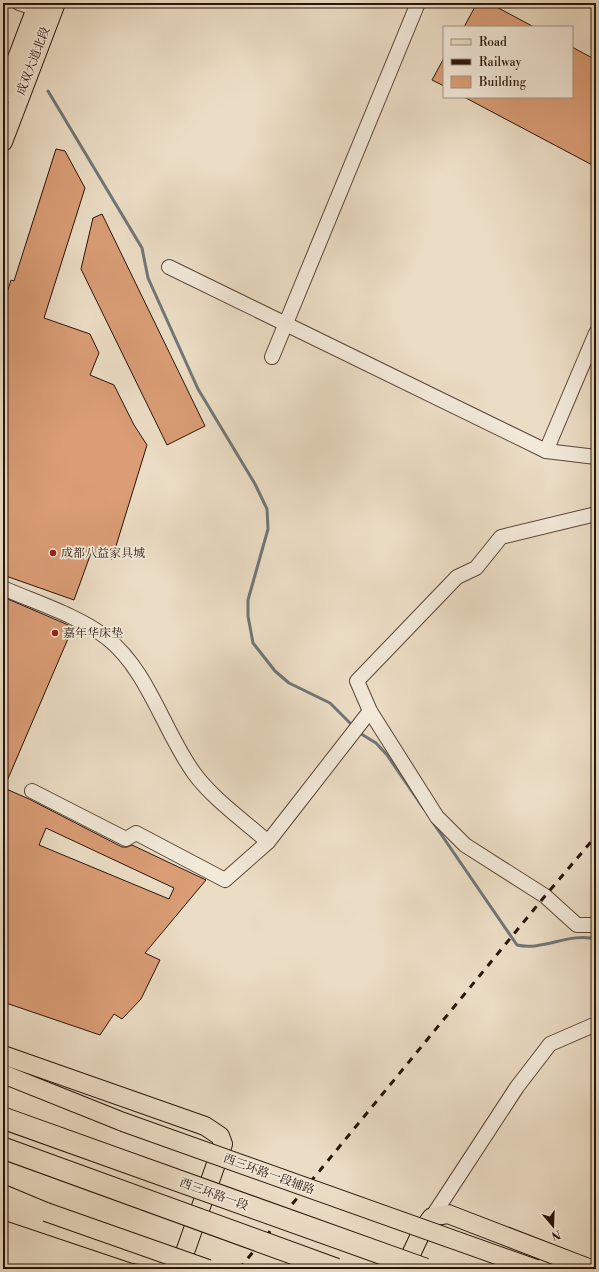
<svg xmlns="http://www.w3.org/2000/svg" width="599" height="1272" font-family="'Libre Bodoni','Noto Serif SC',serif">
	<rect width="100%" height="100%" fill="#ebddc5"/>
	<filter id="stains"><feTurbulence type="fractalNoise" baseFrequency=".005" numOctaves="4"/><feColorMatrix values="0 0 0 0 .2 0 0 0 0 .09 0 0 0 0 .02 0 0 0 .5 -.17"/></filter>
	<radialGradient id="worn" r=".72"><stop offset=".6" stop-color="#630" stop-opacity="0"/><stop offset="1" stop-color="#630" stop-opacity=".3"/></radialGradient>
	<g fill="none" stroke-linecap="round" stroke-linejoin="round">
		<!-- stream -->
		<g stroke="#707677" stroke-width="3">
			<path d="M48 91 142 248 148 278 198 389 255 484 267 509 268 529 248 600V616L253 643 275 671 289 683 330 703 353 726"/>
			<path d="M358 732 376 743 387 755 424 809"/>
			<path d="M432 821 517 945C544 951 569 932 596 939"/>
		</g>
	</g>
	<!-- building -->
	<g fill="#da9d76" stroke="#29140a" fill-rule="evenodd">
		<path d="M477 3H489L534 27H464Z"/>
		<path d="M572 47 596 60V167L464 97H572Z"/>
		<path d="M444 58V86L432 80Z"/>
		<path d="M56 149 65 151 85 188 44 318 90 334 99 353 90 375 114 385 134 425 147 445 112 559 91 553 74 600 3 575V306L11 280 14 281Z"/>
		<path d="M102 214 205 426 167 445 81 269 93 218Z"/>
		<path d="M3 597 73 627 4 788 29 799 122 847H127L132 845 206 880 145 953 160 960 141 999 122 1019 114 1014 100 1035 3 1002ZM46 828 174 888 169 899 39 845Z"/>
	</g>
	<g fill="none" stroke-linecap="round" stroke-linejoin="round">
		<defs>
			<g id="minor">
				<path d="M19 3 36 9"/>
				<path d="M169 267 546 451 596 457"/>
				<path d="M272 357 418 3"/>
				<path d="M546 451 596 333"/>
				<path d="M596 514 501 537 476 568 457 577 357 681 370 711 437 817 465 845 545 896 577 925H596"/>
				<path d="M3 588C37 603 77 615 107 638 148 670 164 732 194 773 212 798 244 821 268 842"/>
				<path d="M32 791 126 839 136 833 225 880 268 842 370 711"/>
				<path d="M432 1217 517 1087 550 1044 596 1024"/>
				<path d="M166 1260 177 1269"/>
			</g>
			<g id="major">
				<path d="M3 95 38 3"/>
				<path d="M3 142 56 3"/>
				<path d="M3 1055 205 1126 220 1136 223 1144 184 1255 166 1260 134 1254 3 1210"/>
				<path d="M3 1074 123 1122"/>
				<path d="M3 1194 46 1212"/>
				<path d="M404 1269 423 1229 432 1217 448 1214 591 1269"/>
			</g>
		</defs>
		<!-- minor casing -->
		<use href="#minor" stroke="#5a4639" stroke-width="16"/>
		<!-- major casing -->
		<use href="#major" stroke="#29140a" stroke-width="20"/>
		<!-- minor -->
		<use href="#minor" stroke="#f2e9d9" stroke-width="14"/>
		<!-- major -->
		<use href="#major" stroke="#ebddc5" stroke-width="18"/>
		<!-- rail -->
		<path stroke="#29140a" stroke-width="3" stroke-dasharray="7 7" stroke-linecap="butt" d="M239 1269 545 896 596 836"/>
		<defs>
			<g id="major-bridge">
				<path d="M123 1122 536 1269"/>
				<path d="M46 1212 208 1269"/>
			</g>
			<g id="highway-bridge">
				<path d="M3 1118 425 1269"/>
				<path d="M3 1148 336 1269"/>
			</g>
		</defs>
		<!-- major-bridge casing -->
		<use href="#major-bridge" stroke="#29140a" stroke-width="20" stroke-linecap="butt"/>
		<!-- highway-bridge casing -->
		<use href="#highway-bridge" stroke="#29140a" stroke-width="23" stroke-linecap="butt"/>
		<!-- major-bridge -->
		<use href="#major-bridge" stroke="#ebddc5" stroke-width="18"/>
		<!-- highway-bridge -->
		<use href="#highway-bridge" stroke="#ebddc5" stroke-width="21"/>
	</g>
	<!-- markers -->
	<g fill="#8f2418" stroke="#f2e9d9" stroke-width="1.5">
		<circle cx="53" cy="553" r="4"/>
		<circle cx="55" cy="633" r="4"/>
	</g>
	<g text-anchor="middle" stroke-width="3.5" stroke-linejoin="round" paint-order="stroke">
		<!-- street labels -->
		<g font-size="12" fill="#29140a" stroke="#f2e9d9">
			<text transform="translate(33 61) rotate(-69)" y="4">成双大道北段</text>
			<text transform="translate(269 1174) rotate(20)" y="4">西三环路一段辅路</text>
			<text transform="translate(214 1194) rotate(20)" y="4">西三环路一段</text>
		</g>
		<!-- poi labels -->
		<g font-size="12" fill="#29140a" stroke="#f2e9d9" text-anchor="start">
			<text x="61" y="557">成都八益家具城</text>
			<text x="63" y="637">嘉年华床垫</text>
		</g>
	</g>
	<!-- margin -->
	<rect width="599" height="1272" fill="none" stroke="#ebddc5" stroke-width="16"/>
	<rect x="4" y="4" width="591" height="1264" fill="none" stroke="#29140a" stroke-width="2"/>
	<rect x="8" y="8" width="583" height="1256" fill="none" stroke="#29140a"/>
	<!-- legend -->
	<rect x="443" y="26" width="130" height="72" fill="#f2e9d9" stroke="#a29486"/>
	<rect x="451" y="39" width="20" height="6" fill="#ebddc5" stroke="#a29486"/>
	<text x="479" y="46" font-size="12" fill="#29140a">Road</text>
	<rect x="451" y="59" width="20" height="6" fill="#29140a" stroke="#a29486"/>
	<text x="479" y="66" font-size="12" fill="#29140a">Railway</text>
	<rect x="451" y="76" width="20" height="12" fill="#da9d76" stroke="#a29486"/>
	<text x="479" y="86" font-size="12" fill="#29140a">Building</text>
	<!-- north arrow -->
	<g transform="translate(553 1226) rotate(161)" stroke="#f2e9d9" stroke-width="3" paint-order="stroke">
	<path d="M0-3L7 15L0 10L-7 15Z" fill="#29140a"/>
	<text y="-6" font-size="11" font-weight="bold" text-anchor="middle" fill="#29140a">N</text>
	</g>
	<rect width="100%" height="100%" filter="url(#stains)"/>
	<rect width="100%" height="100%" fill="url(#worn)"/>
</svg>
